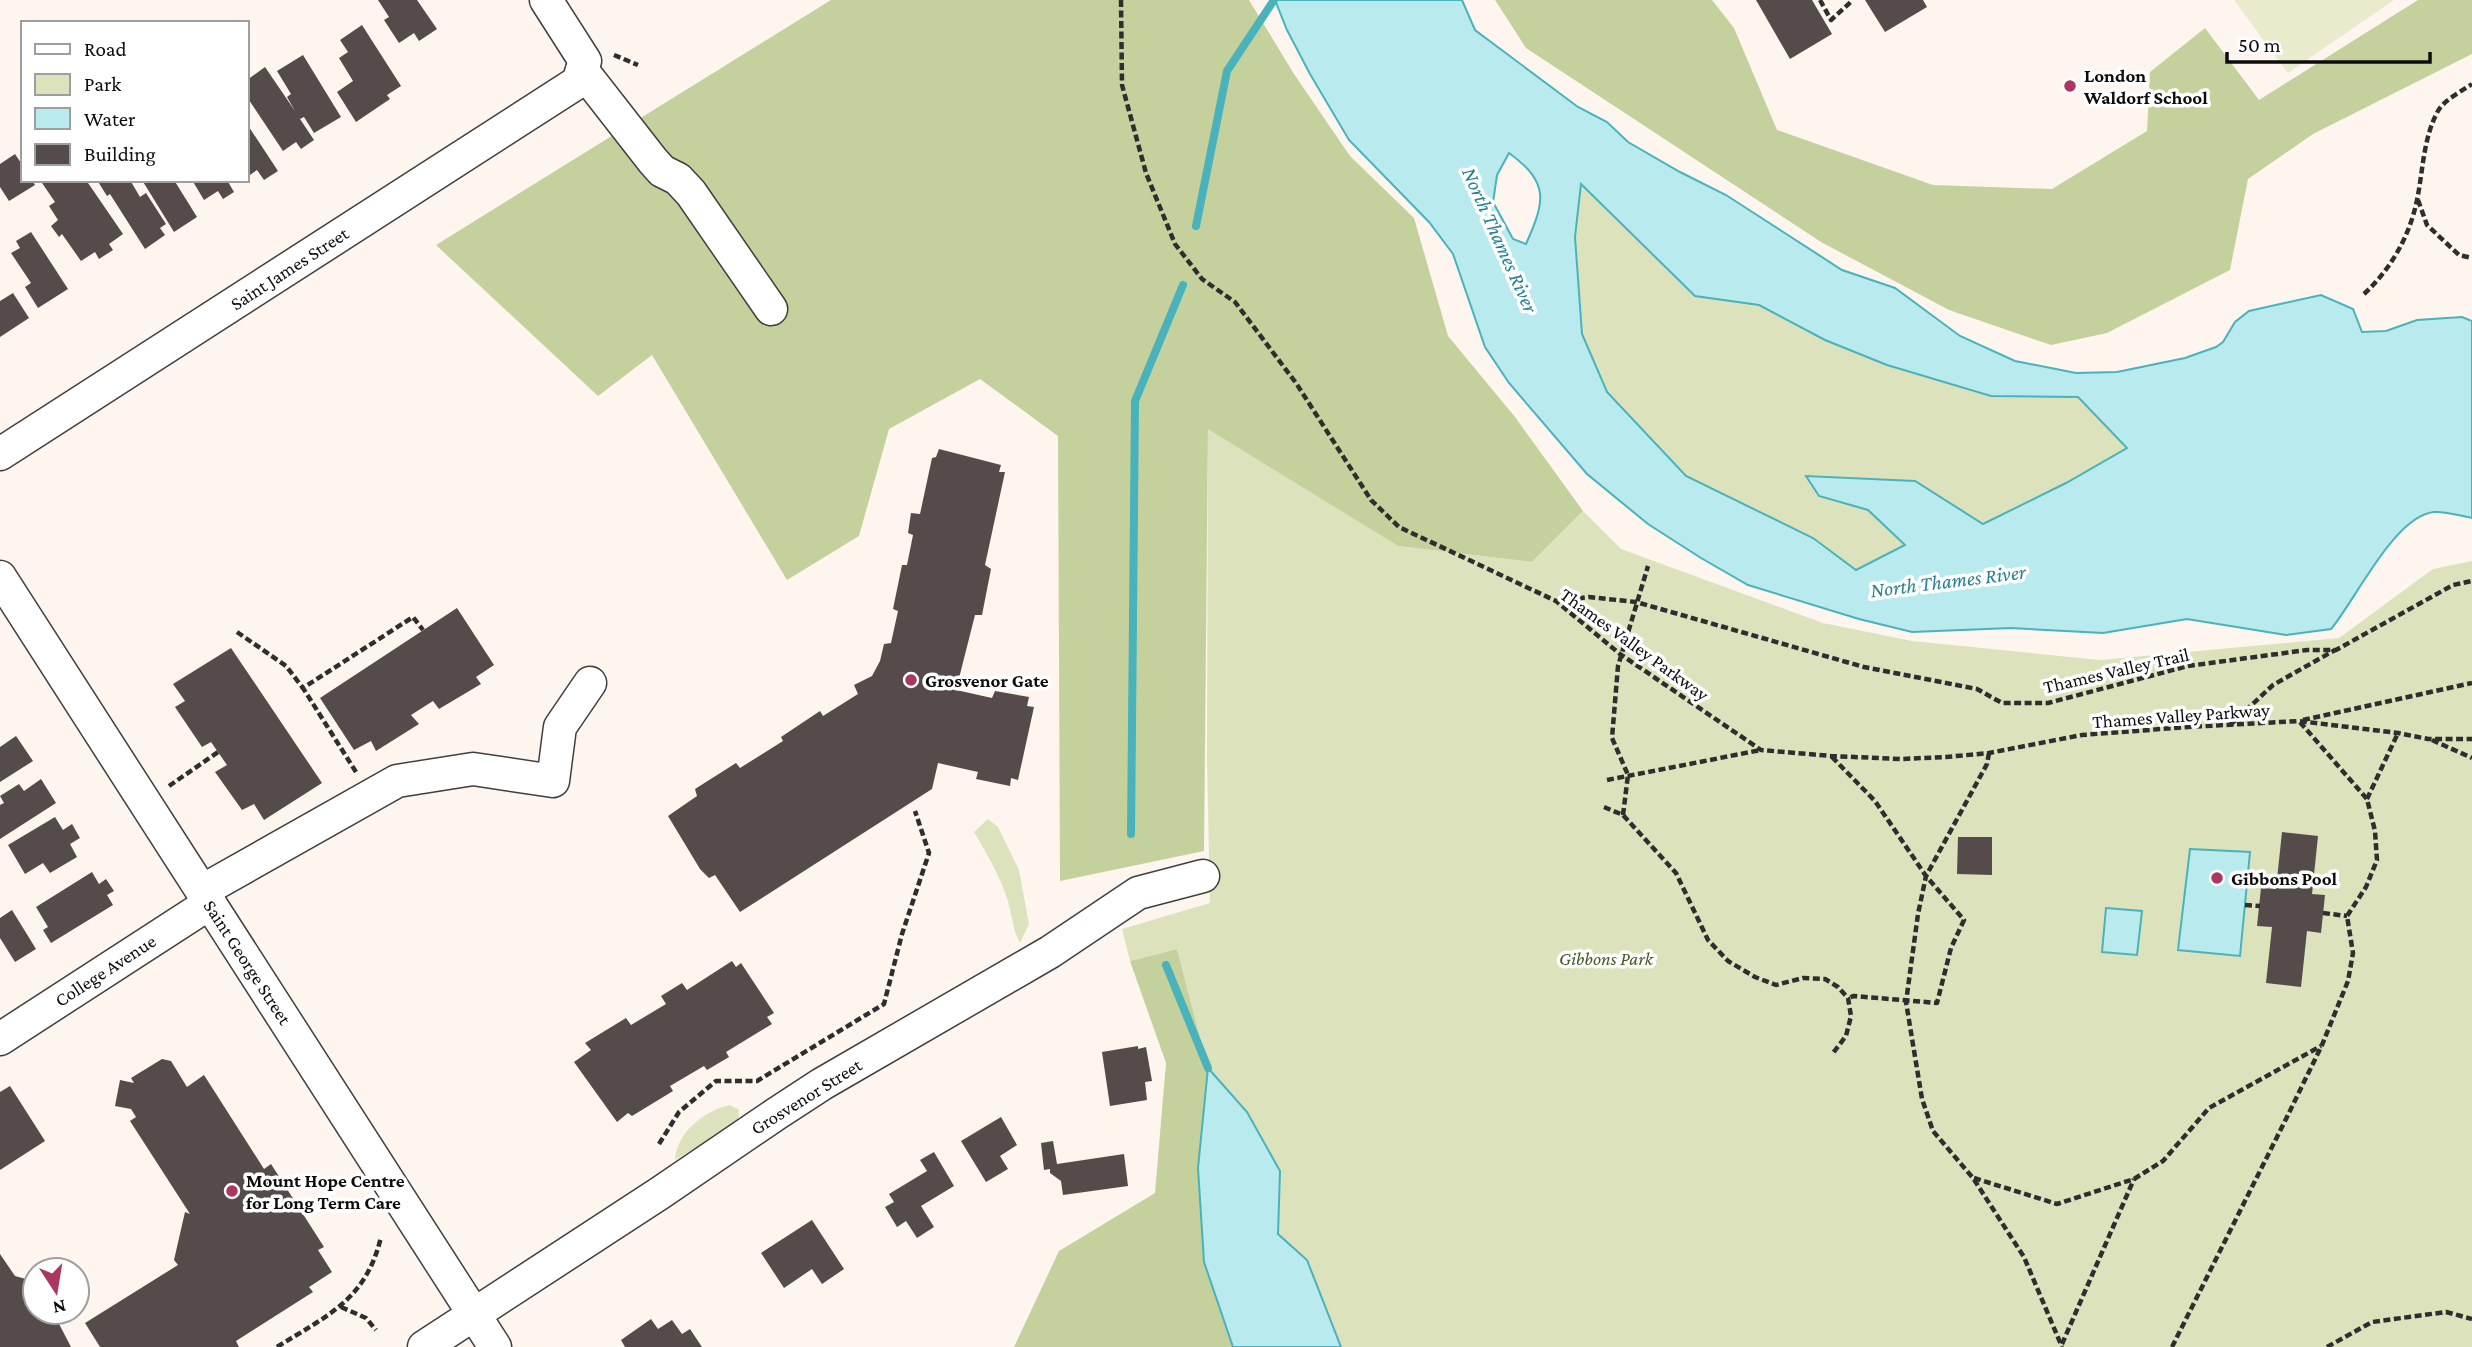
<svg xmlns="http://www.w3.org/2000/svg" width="2472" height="1347" font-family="'Crimson Pro',serif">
	<rect width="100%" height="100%" fill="#fdf5ee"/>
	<!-- green -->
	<g fill="#dce3bc">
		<path d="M1581 184 1696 296 1759 305 1825 340 1887 365 1991 396 2078 397 2128 447 2066 483 1983 524 1915 481 1819 496 1868 510 1905 545 1856 570 1813 538 1686 476 1607 392 1582 334 1575 237Z"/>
		<path d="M1208 428 1398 546 1532 562 1583 511 1621 549 1823 623 1912 641 2100 660 2339 638 2433 569 2472 561V1347H1341L1307 1260 1278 1234 1280 1171 1247 1112 1208 1068 1177 949 1130 961 1122 929 1210 903 1207 759Z"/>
		<path d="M988 819 998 827 1019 870 1029 924 1020 943C1013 930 1012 916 1008 901 1000 876 987 854 974 832Z"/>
		<path d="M730 1105 739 1110 738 1122 675 1160C676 1133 705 1110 730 1105Z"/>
	</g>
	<!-- forest -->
	<g fill="#c5d19d">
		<path d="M831 0H1249L1294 74 1350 156 1414 218 1448 336 1515 417 1583 511 1532 562 1398 546 1208 429 1204 851 1060 881 1058 436 980 379 889 429 859 536 787 580 652 355 598 396 436 245Z"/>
		<path d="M1495 0H1712L1734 28 1777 130 1933 185 2052 189 2147 131 2150 72 2205 28 2259 100 2418 0H2472V54L2313 134 2248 179 2230 270 2107 333 2051 345 1949 310 1821 242 1526 48Z"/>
		<path d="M1177 949 1208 1068 1198 1168 1204 1262 1233 1347H1014L1059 1251 1155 1193 1166 1063 1130 961Z"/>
	</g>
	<!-- pitch -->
	<path fill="#eaebcc" d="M2234 0H2394L2288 73Z"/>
	<!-- water -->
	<g fill="#b9ebee" stroke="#49b2bb" stroke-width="2" fill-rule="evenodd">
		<path d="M1275 0H1462L1475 30 1578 107 1607 122 1628 142 1680 172 1726 195 1842 270 1895 288 1960 336 2015 361 2076 373 2117 372 2185 358 2216 347 2223 342 2235 322 2249 311 2321 295 2353 309 2362 332 2386 331 2417 320 2462 317 2472 321V518C2461 516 2445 511 2434 512 2394 516 2355 601 2331 629L2286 635 2187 619 2103 633 2011 628 1912 632 1859 619 1748 585 1701 558 1648 524 1587 474 1509 383 1485 347 1453 254 1429 222 1349 140 1310 74 1287 30ZM1509 153C1550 183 1545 201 1526 244L1513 239 1493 202 1497 175ZM1581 184 1695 296 1759 305 1825 340 1887 365 1991 396 2078 397 2127 448 2066 483 1983 524 1915 481 1806 476 1819 496 1868 510 1905 545 1856 570 1813 538 1686 476 1607 392 1582 334 1575 237Z"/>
		<path d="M2190 849 2250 852 2240 956 2178 950Z"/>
		<path d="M2106 908 2142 911 2137 955 2102 952Z"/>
		<path d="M1208 1068 1247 1112 1280 1171 1278 1234 1307 1260 1341 1347H1233L1204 1262 1198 1168Z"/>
	</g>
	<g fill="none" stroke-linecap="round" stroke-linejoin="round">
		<!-- stream -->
		<g stroke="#49b2bb" stroke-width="8">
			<path d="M1196 226 1227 71 1274 0"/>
			<path d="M1131 834 1135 401 1183 285"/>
			<path d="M1166 965 1208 1068"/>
		</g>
	</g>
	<!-- building -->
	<g fill="#544b4a">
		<path d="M378 0H417L437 29 419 41 414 33 399 43 384 20 389 17Z"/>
		<path d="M1756 0H1812L1832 34 1790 59Z"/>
		<path d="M1865 0H1923L1927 7 1885 32Z"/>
		<path d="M362 25 401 86 387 95 390 99 356 122 337 92 353 81 339 58 348 52 340 40Z"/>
		<path d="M303 55 341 117 314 133 304 117 300 119 314 140 301 149 296 142 283 151 247 97V80L265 67 295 111 287 97 291 94 277 71Z"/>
		<path d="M247 124 278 171 264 180 257 170 247 177Z"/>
		<path d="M15 154 23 166V180H32L35 185 9 201 0 187V164Z"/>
		<path d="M40 180H86L123 234 109 244 113 250 99 259 95 252 81 261 62 234 59 237 51 226 58 220 49 206 55 202Z"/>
		<path d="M97 180H130L140 197 146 193 166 224 160 228 165 235 145 249 110 194 107 196Z"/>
		<path d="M142 180H174L197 217 174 232Z"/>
		<path d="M192 180H227L234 192 223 199 218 191 204 200Z"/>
		<path d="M31 232 68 289 38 308 25 287 31 283 11 253 20 248 16 241Z"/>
		<path d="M13 293 29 318 0 337V301Z"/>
		<path d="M939 449 1001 465 999 472H1005L985 565 991 569 982 615H975L956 690 992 698 995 691 1029 697 1027 706 1034 707 1018 780 1011 778 1010 786 976 779 978 772 938 763 932 789 740 912 715 875 709 878 700 869 668 816 697 796 695 789 736 763 740 768 783 741 781 737 820 711 823 716 858 694 854 685 872 676 880 661 884 644 891 643 898 611 893 609 902 565H907L913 535 908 533 911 513 920 514 932 458 936 457Z"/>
		<path d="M457 608 494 665 476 677 481 684 439 709 433 701 411 715 419 724 376 751 371 741 354 750 320 698Z"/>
		<path d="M231 648 322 783 264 820 254 804 242 810 215 772 227 765 211 742 202 747 175 707 185 701 173 684Z"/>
		<path d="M16 736 33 761 0 782V747Z"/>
		<path d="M41 779 56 803 0 839V805L4 803 0 796 19 784 24 791Z"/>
		<path d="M55 817 63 830 72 824 80 838 70 844 77 857 50 873 43 863 25 874 8 845Z"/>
		<path d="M2282 832 2318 836 2312 894 2325 895 2321 933 2307 931 2301 987 2266 983 2272 927 2257 926 2261 888 2276 889Z"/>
		<path d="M1958 837H1992V875L1957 874Z"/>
		<path d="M92 872 99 884 106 879 114 891 107 895 113 905 51 943 43 930 48 927 36 907Z"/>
		<path d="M12 910 36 949 15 962 0 938V918Z"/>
		<path d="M732 961 736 967 741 963 774 1013 767 1017 772 1024 726 1052 729 1057 707 1070 704 1066 670 1086 673 1091 632 1116 628 1113 617 1122 574 1062 591 1050 585 1043 626 1018 631 1025 666 1004 661 996 682 983 687 990Z"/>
		<path d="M1138 1046V1049L1146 1047 1152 1081 1145 1082 1147 1100 1110 1106 1102 1052Z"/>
		<path d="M162 1059 171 1061 187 1087 204 1075 264 1169 271 1164 324 1247 318 1250 332 1272 309 1287 313 1292 236 1341 239 1347H100L85 1323 178 1265 174 1260 185 1212 190 1214 130 1121 136 1117 131 1109 115 1106 120 1080 134 1083 131 1078Z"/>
		<path d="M10 1086 45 1141 0 1170V1092Z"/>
		<path d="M1001 1117 1017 1145 1000 1156 1008 1169 986 1182 961 1141Z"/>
		<path d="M1053 1141 1057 1164 1124 1154 1128 1186 1063 1195 1061 1181 1050 1173V1169L1044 1170 1041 1143Z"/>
		<path d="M934 1152 954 1186 921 1206 934 1227 917 1238 906 1221 897 1227 885 1207 894 1202 889 1194 927 1171 920 1160Z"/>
		<path d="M812 1220 844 1269 822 1284 812 1269 784 1288 761 1253Z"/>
		<path d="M0 1254 15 1276 26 1279 24 1291 35 1293V1312H45L52 1323 57 1320 71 1347H0Z"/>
		<path d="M651 1319 658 1329 672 1320 682 1334 690 1329 702 1347H625L621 1340Z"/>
	</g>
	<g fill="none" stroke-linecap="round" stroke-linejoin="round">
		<defs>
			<g id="minor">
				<path d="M582 70 653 161 662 171 678 179 691 193 771 309"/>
				<path d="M0 454 578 82 585 61 546 0"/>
				<path d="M0 577 495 1347"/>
				<path d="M202 891 397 781 473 769 553 781 560 727 590 683"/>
				<path d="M0 1039 210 903"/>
				<path d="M424 1347 660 1193 776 1114 822 1084 1050 952 1138 893 1203 876"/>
			</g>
		</defs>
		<!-- minor casing -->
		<use href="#minor" stroke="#3f3f3f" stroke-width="35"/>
		<!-- path -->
		<g stroke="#2e2e2e" stroke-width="4.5" stroke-dasharray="7 3.5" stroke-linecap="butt">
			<path d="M1121 0 1122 85 1146 173 1175 244 1202 279 1235 302 1296 383 1371 500 1399 527 1556 601 1620 654 1761 750 1831 756 1901 759 1946 757 1989 753 2082 735 2188 727 2299 721 2398 733 2428 739H2472"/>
			<path d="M1820 0 1831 20 1853 0"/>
			<path d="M614 55 638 65"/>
			<path d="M2418 200 2427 225 2459 255 2472 258"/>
			<path d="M2364 294C2392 268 2411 234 2418 195 2423 168 2424 136 2438 111 2444 100 2462 91 2472 84"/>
			<path d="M1557 601 1589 597 1636 602 1864 667 1977 689 2002 703H2048L2188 666 2307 650H2336L2453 585 2472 581"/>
			<path d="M237 632 286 666 303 688"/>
			<path d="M2303 720 2472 683"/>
			<path d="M2230 725 2273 685 2335 650"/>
			<path d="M2432 740 2472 758"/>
			<path d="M1989 753 1987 764 1926 876 1918 914 1906 1002 1922 1099 1933 1131 1973 1178 2024 1257 2062 1347"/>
			<path d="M1832 757 1875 801 1926 876 1964 920 1951 948 1937 1003 1854 996 1848 998"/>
			<path d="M356 772 303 688 413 617 423 630"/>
			<path d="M1607 780 1761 750"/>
			<path d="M169 786 218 752"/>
			<path d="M2367 799 2398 733"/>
			<path d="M1604 807 1623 815 1676 873 1708 940 1728 961 1755 977 1776 985 1803 978 1825 979 1838 987 1848 998 1851 1016 1846 1036 1833 1053"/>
			<path d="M1623 815 1628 775 1612 738 1618 666 1648 566"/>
			<path d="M2245 905 2260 906"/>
			<path d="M2323 913 2347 916"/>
			<path d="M659 1144 679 1112 716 1081H757L884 1004 902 934 929 853 915 811"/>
			<path d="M1974 1178 2057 1204 2134 1179 2163 1161 2209 1108 2321 1046"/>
			<path d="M341 1307 366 1318 376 1330"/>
			<path d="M2062 1344 2134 1179"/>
			<path d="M277 1347C328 1315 366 1300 381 1237"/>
			<path d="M2172 1347 2286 1119 2322 1045 2348 981 2353 953 2347 916 2366 887 2377 860 2375 831 2367 799 2299 721"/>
			<path d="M2327 1347 2372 1322 2446 1312 2472 1319"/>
		</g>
		<!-- minor -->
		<use href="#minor" stroke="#fff" stroke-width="32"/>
	</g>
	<!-- markers -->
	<g fill="#aa3661" stroke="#fff" stroke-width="2.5">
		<circle cx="2070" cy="86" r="7"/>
		<circle cx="911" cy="680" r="7"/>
		<circle cx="2217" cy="878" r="7"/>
		<circle cx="232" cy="1191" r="7"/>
	</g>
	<g text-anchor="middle" stroke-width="7" stroke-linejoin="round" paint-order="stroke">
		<!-- poi labels -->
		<g font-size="19" font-weight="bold" fill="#0c0c0c" stroke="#fff" text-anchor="start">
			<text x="2084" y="82">London<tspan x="2084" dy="22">Waldorf School</tspan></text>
			<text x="925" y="687">Grosvenor Gate</text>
			<text x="2231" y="885">Gibbons Pool</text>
			<text x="246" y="1187">Mount Hope Centre<tspan x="246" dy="22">for Long Term Care</tspan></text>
		</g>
		<!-- street labels -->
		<g font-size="19" fill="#0c0c0c" stroke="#fff">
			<text transform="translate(289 268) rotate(-33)" y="7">Saint James Street</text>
			<text transform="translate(1635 644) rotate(36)" y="7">Thames Valley Parkway</text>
			<text transform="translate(2116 670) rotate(-13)" y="7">Thames Valley Trail</text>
			<text transform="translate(2181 715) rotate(-4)" y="7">Thames Valley Parkway</text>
			<text transform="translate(248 962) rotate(57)" y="7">Saint George Street</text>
			<text transform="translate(105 970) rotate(-33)" y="7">College Avenue</text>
			<text transform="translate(806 1096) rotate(-32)" y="7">Grosvenor Street</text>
		</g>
		<!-- park labels -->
		<g font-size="19" font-style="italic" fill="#425b25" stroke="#fff">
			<text x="1606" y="965">Gibbons Park</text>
		</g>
		<!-- water labels -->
		<g font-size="21" font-style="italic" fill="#26818e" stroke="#fff">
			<text transform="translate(1500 240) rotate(66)" y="7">North Thames River</text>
			<text transform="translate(1948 581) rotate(-7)" y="7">North Thames River</text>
		</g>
	</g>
	<!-- legend -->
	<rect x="21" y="21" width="228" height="161" fill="#ffffff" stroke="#9e9e9e" stroke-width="2"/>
	<rect x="35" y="44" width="35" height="10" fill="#ffffff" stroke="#9e9e9e" stroke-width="2"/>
	<text x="84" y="56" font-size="21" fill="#0c0c0c">Road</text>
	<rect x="35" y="74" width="35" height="21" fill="#dce3bc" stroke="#9e9e9e" stroke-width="2"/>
	<text x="84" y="91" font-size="21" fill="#0c0c0c">Park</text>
	<rect x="35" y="108" width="35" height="21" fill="#b9ebee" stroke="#9e9e9e" stroke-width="2"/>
	<text x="84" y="126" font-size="21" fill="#0c0c0c">Water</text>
	<rect x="35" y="144" width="35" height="21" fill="#544b4a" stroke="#9e9e9e" stroke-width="2"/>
	<text x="84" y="161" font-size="21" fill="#0c0c0c">Building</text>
	<!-- north arrow -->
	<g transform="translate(56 1291) rotate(168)"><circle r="33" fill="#ffffff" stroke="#9e9e9e" stroke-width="2"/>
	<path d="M0-5L12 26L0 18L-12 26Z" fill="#aa3661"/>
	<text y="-10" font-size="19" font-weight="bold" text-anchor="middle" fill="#0c0c0c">N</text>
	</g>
	<!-- scale -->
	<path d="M2227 52v10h203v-10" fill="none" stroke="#0c0c0c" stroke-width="3.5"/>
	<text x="2238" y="52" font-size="21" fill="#0c0c0c" stroke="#ffffff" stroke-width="5" paint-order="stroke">50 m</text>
</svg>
